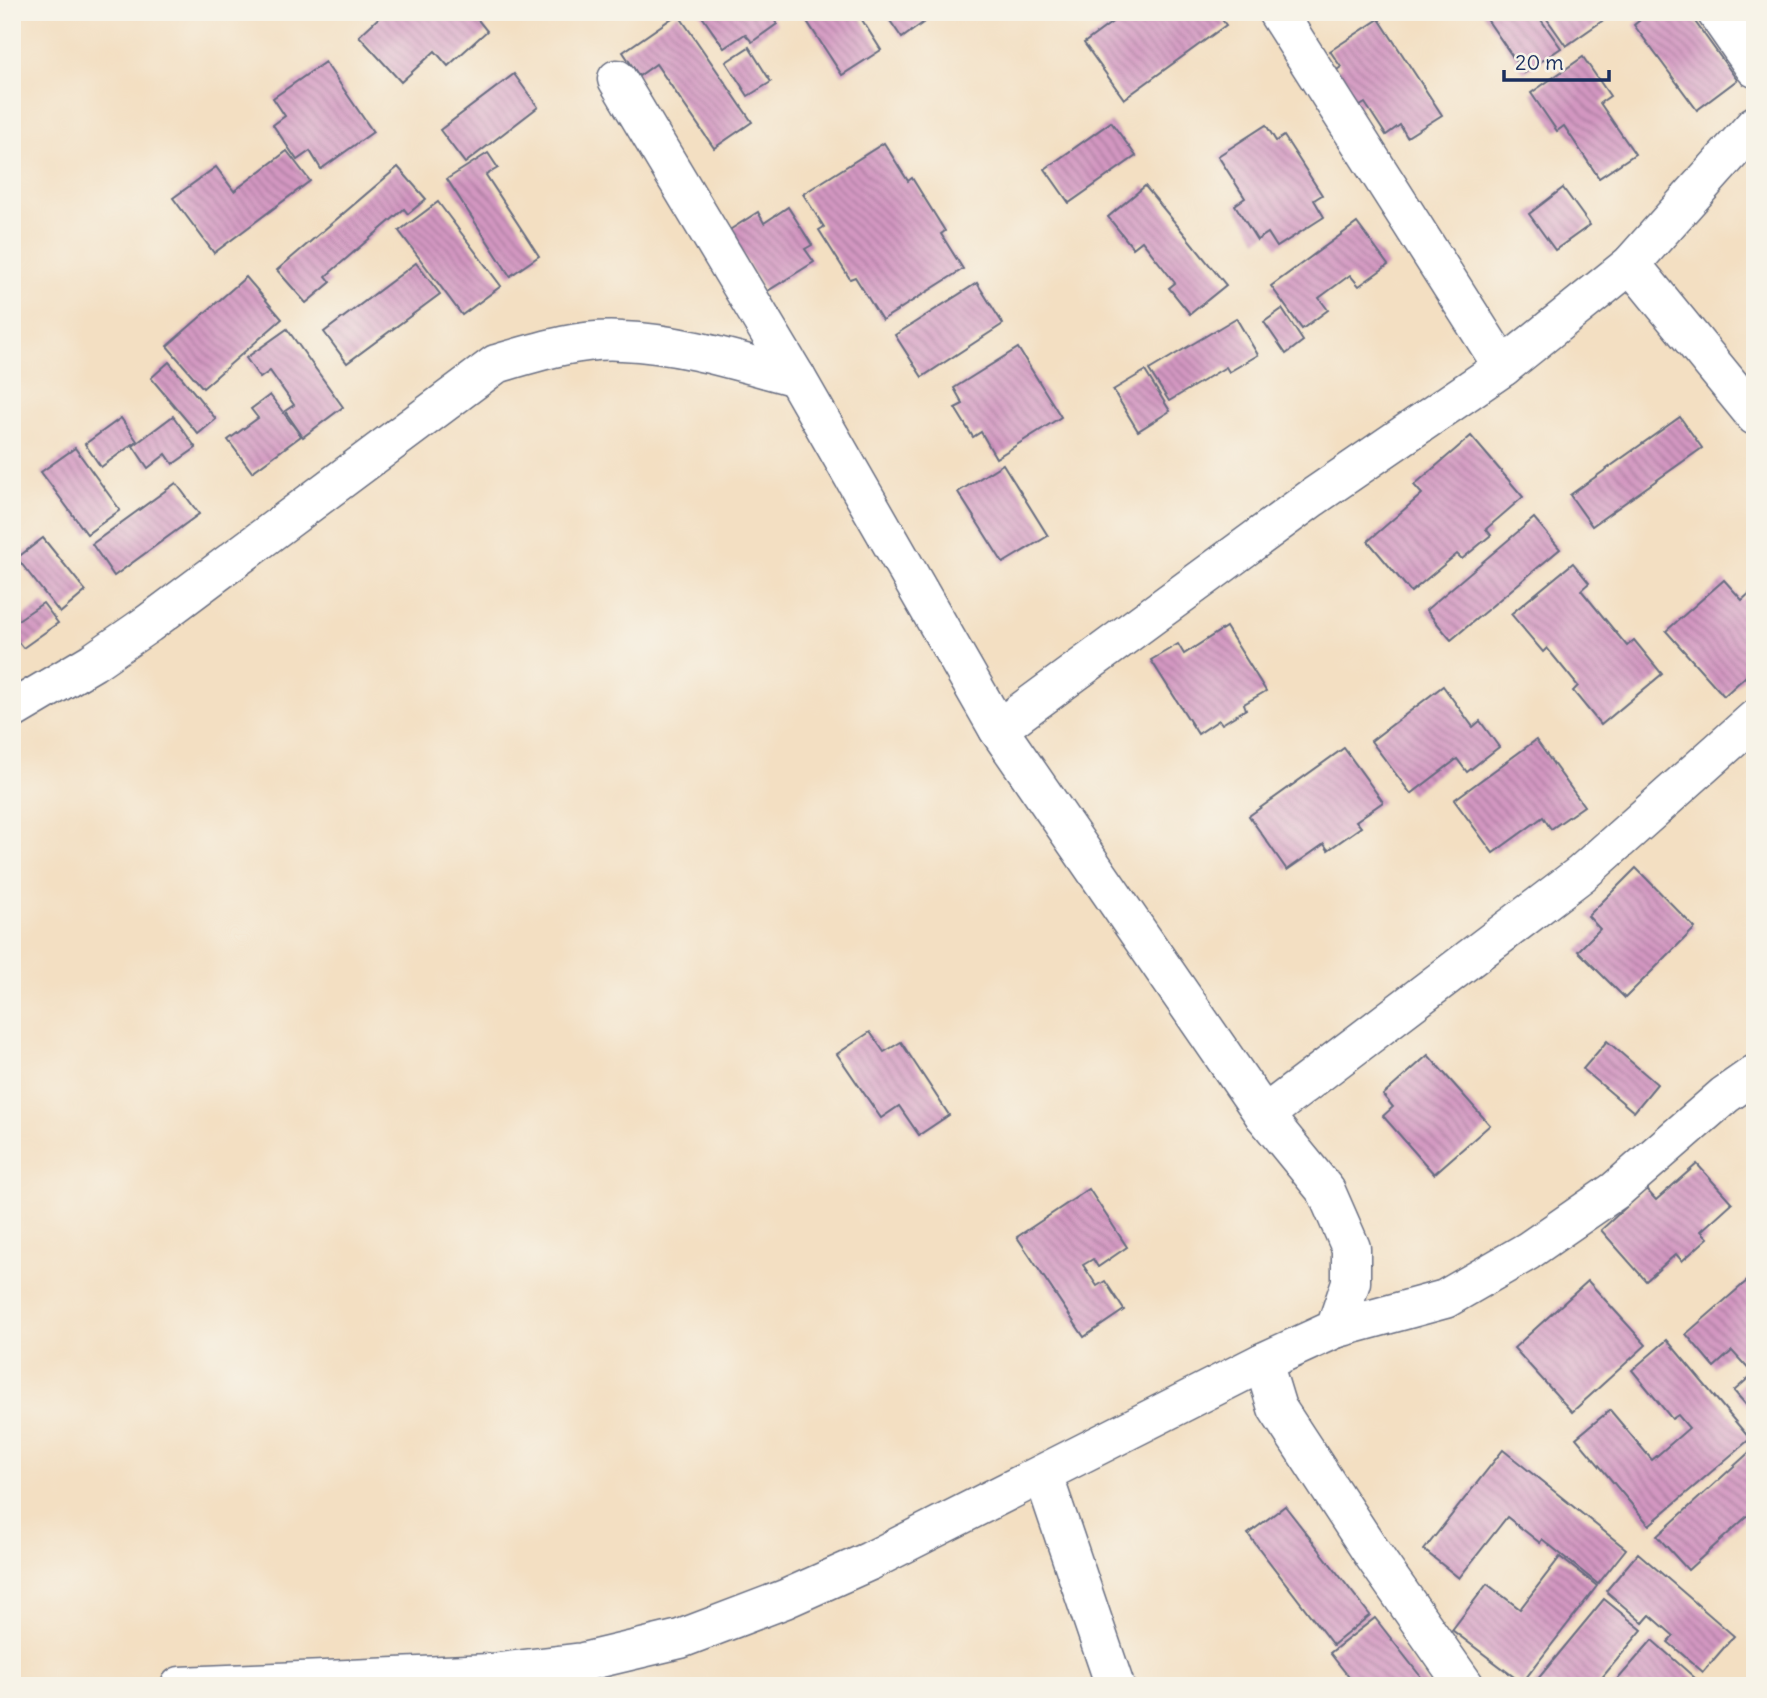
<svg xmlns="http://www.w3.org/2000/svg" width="1767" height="1698" font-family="Delius,sans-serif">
	<defs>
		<pattern id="building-back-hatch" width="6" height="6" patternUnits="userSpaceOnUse" patternTransform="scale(1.75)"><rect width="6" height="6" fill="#d397c1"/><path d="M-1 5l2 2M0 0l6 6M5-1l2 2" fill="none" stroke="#aa7ca0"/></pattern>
	</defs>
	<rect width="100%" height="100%" fill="#f7f3e8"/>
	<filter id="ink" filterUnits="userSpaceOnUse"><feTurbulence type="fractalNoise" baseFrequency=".0143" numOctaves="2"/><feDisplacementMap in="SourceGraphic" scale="14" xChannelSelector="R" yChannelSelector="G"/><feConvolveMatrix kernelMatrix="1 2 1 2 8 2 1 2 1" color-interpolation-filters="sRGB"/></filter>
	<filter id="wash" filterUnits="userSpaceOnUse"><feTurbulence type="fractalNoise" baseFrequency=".00686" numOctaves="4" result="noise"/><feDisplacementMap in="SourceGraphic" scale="28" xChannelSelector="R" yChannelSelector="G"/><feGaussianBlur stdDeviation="1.57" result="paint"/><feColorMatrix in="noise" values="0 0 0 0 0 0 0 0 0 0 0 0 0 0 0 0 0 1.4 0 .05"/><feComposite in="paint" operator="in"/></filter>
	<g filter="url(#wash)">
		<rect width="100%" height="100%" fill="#f3dfc2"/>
		<g id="blocks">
			<!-- building -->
			<g fill="url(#building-back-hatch)">
				<path d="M385 12H477L474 15 487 31 448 66 435 51 401 82 359 36Z"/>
				<path d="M699 12H774L770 15 777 24 752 42 745 34 724 48Z"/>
				<path d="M801 12H857L881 50 842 75Z"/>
				<path d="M884 12H938L902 38Z"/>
				<path d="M1126 12H1216L1226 25 1124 99 1084 43Z"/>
				<path d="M1482 12H1531L1536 19 1539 17 1561 48 1524 73Z"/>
				<path d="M1542 12H1615L1566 46Z"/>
				<path d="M1650 12H1688L1737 80 1697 110 1634 25Z"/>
				<path d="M1734 12H1755V30Z"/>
				<path d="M678 14 752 122 714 148 656 64 639 76 623 52Z"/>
				<path d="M1379 19 1442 115 1407 137 1400 125 1386 135 1365 103 1357 108 1334 72 1341 67 1330 51Z"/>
				<path d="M749 47 771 82 748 96 726 62Z"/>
				<path d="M1583 57 1610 96 1600 103 1635 154 1599 178 1564 126 1557 131 1531 93Z"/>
				<path d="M325 62 373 132 321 169 310 151 297 160 273 125 285 116 273 98Z"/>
				<path d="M514 74 538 107 465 163 440 130Z"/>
				<path d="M1111 122 1136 156 1069 203 1045 169Z"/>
				<path d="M1266 125 1276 141 1284 136 1322 195 1314 200 1324 217 1277 247 1268 233 1257 240 1235 205 1245 198 1218 156Z"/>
				<path d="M884 143 908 181 912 178 945 231 941 234 963 269 882 320 855 277 850 279 819 230 824 227 803 194Z"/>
				<path d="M287 151 310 181 214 253 173 198 216 167 234 191Z"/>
				<path d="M488 153 498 168 486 175 539 256 510 276 447 179Z"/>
				<path d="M398 167 426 199 408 214 404 209 326 276 331 282 306 303 277 270Z"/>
				<path d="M1145 186 1226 285 1190 314 1169 288 1175 283 1142 241 1133 248 1108 217Z"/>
				<path d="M1563 188 1590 225 1555 250 1529 214Z"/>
				<path d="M438 202 501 286 462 315 399 231Z"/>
				<path d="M788 207 812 245 805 249 814 262 766 292 728 231 758 212 764 223Z"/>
				<path d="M1357 223 1388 265 1359 286 1350 275 1319 298 1328 310 1302 329 1271 286Z"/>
				<path d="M416 263 440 294 347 363 324 332Z"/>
				<path d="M246 277 282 319 203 388 167 346Z"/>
				<path d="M977 283 1003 324 922 377 895 335Z"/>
				<path d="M1282 309 1303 341 1286 354 1264 322Z"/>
				<path d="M1236 318 1258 355 1229 372 1226 367 1169 401 1149 370Z"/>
				<path d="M287 329 343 407 303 437 285 411 294 405 270 371 260 378 246 358Z"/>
				<path d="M1018 348 1061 417 996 458 981 432 973 437 955 408 963 404 954 388Z"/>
				<path d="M169 362 216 419 198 434 151 378Z"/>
				<path d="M1145 371 1170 411 1138 431 1113 390Z"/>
				<path d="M270 395 301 436 252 472 228 440 258 418 251 409Z"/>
				<path d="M173 416 196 448 173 464 166 454 148 468 133 446Z"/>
				<path d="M1680 417 1702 448 1592 526 1570 495Z"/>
				<path d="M121 418 137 441 101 467 85 444Z"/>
				<path d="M1471 436 1523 497 1486 529 1491 535 1462 559 1457 554 1411 592 1368 541 1422 494 1414 485Z"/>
				<path d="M75 448 120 510 87 534 41 472Z"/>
				<path d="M1003 464 1048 536 1003 563 958 492Z"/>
				<path d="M176 483 199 514 114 576 92 544Z"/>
				<path d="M1534 518 1560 549 1451 640 1426 610Z"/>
				<path d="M12 529 20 539 12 545Z"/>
				<path d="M43 538 86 591 60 613 17 558Z"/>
				<path d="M1573 563 1589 583 1581 590 1627 646 1634 640 1662 674 1601 725 1573 691 1578 686 1547 648 1543 652 1511 614Z"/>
				<path d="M1724 580 1742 600 1752 591 1755 595V668L1724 696 1666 631Z"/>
				<path d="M43 603 58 623 23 648 12 634V624Z"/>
				<path d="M1226 627 1266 691 1244 704 1246 709 1222 724 1219 720 1198 734 1151 660 1178 644 1184 654Z"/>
				<path d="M1443 686 1473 727 1480 721 1499 747 1467 772 1457 759 1411 794 1371 741Z"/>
				<path d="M1536 740 1584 806 1551 829 1543 817 1493 853 1454 800Z"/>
				<path d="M1344 748 1383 802 1356 821 1361 827 1328 850 1324 844 1287 870 1249 816Z"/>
				<path d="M1636 868 1695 928 1625 998 1578 951 1600 929 1588 916Z"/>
				<path d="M870 1032 884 1052 901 1042 949 1115 919 1135 899 1106 881 1118 837 1054Z"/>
				<path d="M1607 1041 1657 1084 1634 1112 1583 1069Z"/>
				<path d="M1428 1055 1490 1125 1434 1174 1383 1116 1393 1107 1383 1095Z"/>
				<path d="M1697 1164 1732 1203 1701 1231 1708 1238 1682 1261 1676 1254 1646 1281 1601 1230 1646 1189 1656 1200Z"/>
				<path d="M1089 1189 1127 1247 1098 1267 1093 1259 1083 1265 1097 1286 1105 1281 1124 1310 1084 1337 1017 1237Z"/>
				<path d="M1755 1274V1415L1734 1391 1753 1374 1732 1351 1714 1367 1686 1334Z"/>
				<path d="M1588 1281 1646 1345 1572 1412 1514 1348Z"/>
				<path d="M1667 1340 1750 1439 1649 1525 1576 1438 1610 1410 1652 1460 1689 1428 1678 1415 1672 1419 1632 1370Z"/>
				<path d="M1755 1447V1509L1688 1570 1657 1536Z"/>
				<path d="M1503 1450 1626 1549 1598 1584 1542 1539 1540 1543 1507 1517 1459 1578 1424 1550Z"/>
				<path d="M1285 1506 1370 1615 1333 1645 1248 1534Z"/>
				<path d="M1638 1553 1734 1636 1703 1672 1668 1642 1674 1636 1650 1615 1643 1623 1606 1591Z"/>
				<path d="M1560 1557 1597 1586 1522 1683 1452 1630 1487 1584 1520 1609Z"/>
				<path d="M1604 1599 1642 1630 1595 1686H1532Z"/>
				<path d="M1375 1618 1428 1686H1368L1364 1681 1356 1686 1330 1653Z"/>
				<path d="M1652 1640 1695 1678 1688 1686H1612Z"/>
			</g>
		</g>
	</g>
	<g filter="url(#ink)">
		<use href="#blocks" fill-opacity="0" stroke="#676d81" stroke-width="2"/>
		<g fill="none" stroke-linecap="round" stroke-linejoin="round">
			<defs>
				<g id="street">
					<path d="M1277 12 1503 367"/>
					<path d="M1716 12 1755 68"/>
					<path d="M617 79 796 377 998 729"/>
					<path d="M1631 264 1755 416"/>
					<path d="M12 710 93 662 148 624 496 364C537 352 579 338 622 341 681 343 740 362 796 377"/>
					<path d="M1264 1115 1581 874 1755 719"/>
					<path d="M1335 1329 1445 1299 1528 1251 1616 1190 1725 1095 1755 1074"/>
					<path d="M1263 1362 1277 1408 1374 1556 1465 1686"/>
					<path d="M1043 1474 1115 1686"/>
					<path d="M180 1686 491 1673 583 1662 680 1639 785 1599 870 1561 1263 1362 1335 1329 1351 1282V1248L1326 1191 1264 1115 998 729 1312 498 1503 367 1631 264 1755 125"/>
				</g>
			</defs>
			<!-- street casing -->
			<use href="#street" stroke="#676d81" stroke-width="41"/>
			<!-- street -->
			<use href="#street" stroke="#fff" stroke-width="38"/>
		</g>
	</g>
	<!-- margin -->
	<rect width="1767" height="1698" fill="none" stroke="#f7f3e8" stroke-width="42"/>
	<!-- scale -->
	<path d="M1504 70v10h105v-10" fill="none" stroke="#1b2f5e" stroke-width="3.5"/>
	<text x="1515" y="70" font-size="21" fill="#1b2f5e" stroke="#f7f3e8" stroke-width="5" paint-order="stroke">20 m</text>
</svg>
